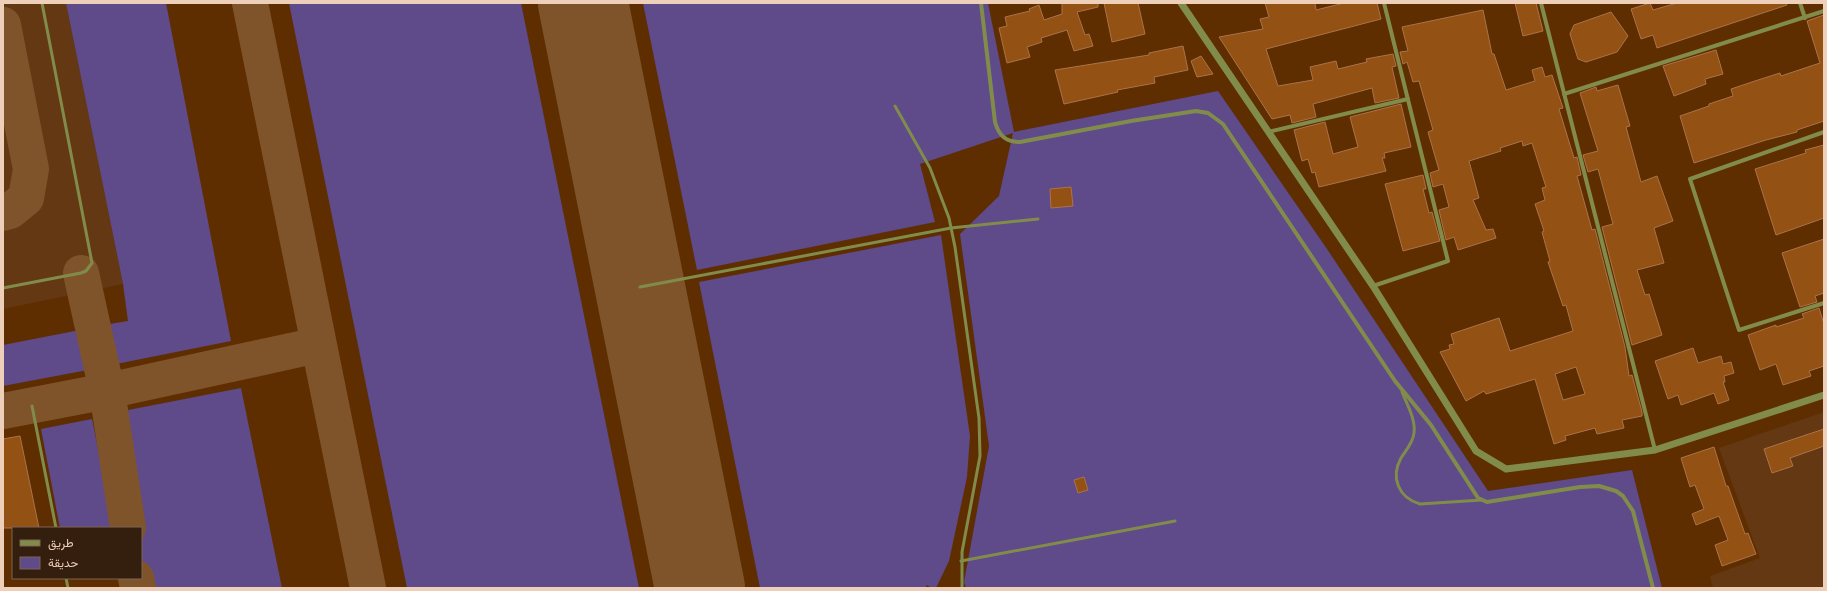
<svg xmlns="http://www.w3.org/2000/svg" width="1827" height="591" font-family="Jost,Vazirmatn,sans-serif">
	<rect width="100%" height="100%" fill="#5f2e00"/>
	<!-- built -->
	<g fill="#643813">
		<path d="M3 3H66L123 284 3 309Z"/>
		<path d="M1824 412V588H1713L1710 576 1760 558 1719 448Z"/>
	</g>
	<!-- green -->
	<g fill="#5f4a8a">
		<path d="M66 3H166L231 341 111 365 104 325 128 321 123 284Z"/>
		<path d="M289 3H521L639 588H407Z"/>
		<path d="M643 3H988L1014 132 1218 91 1327 249 1488 491 1632 470 1662 588H966L964 582 989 446 960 234 999 196 1013 133 920 164 935 222 697 270Z"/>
		<path d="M941 235 970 436 967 477 949 561 936 588H931L927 585 925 588H760L699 282Z"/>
		<path d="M85 329 93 369 3 386V345Z"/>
		<path d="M241 388 282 588H147L141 553V528H137L118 412Z"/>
		<path d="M92 419 114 528H60L41 429Z"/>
	</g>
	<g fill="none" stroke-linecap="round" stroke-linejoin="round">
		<!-- taxiway -->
		<g stroke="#80542b" stroke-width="36">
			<path d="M250 3 368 588"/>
			<path d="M3 25 31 169 26 198 10 211 3 213"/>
			<path d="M81 273 107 391 128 528"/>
			<path d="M3 411 107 391 318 345"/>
			<path d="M136 578 138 588"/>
		</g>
		<!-- runway -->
		<path stroke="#80542b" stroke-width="90" d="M583 3 700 588"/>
	</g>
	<!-- building -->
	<g fill="#935114" stroke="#aa734a" fill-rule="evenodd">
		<path d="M1062 3H1098V7L1077 12 1085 35 1089 34 1093 46 1074 51 1067 30 1041 38 1042 42 1027 47 1030 57 1007 63 999 28 1007 26 1005 17 1030 11 1029 9 1039 5 1044 20 1062 14Z"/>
		<path d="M1104 3H1138L1145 34 1112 42Z"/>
		<path d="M1265 3H1315L1316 10 1344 3H1377L1381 19 1266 49 1278 86 1313 80 1310 67 1336 61 1338 69 1367 62 1366 59 1393 54 1396 66 1392 67 1399 98 1375 103 1372 88 1313 104 1316 117 1292 123 1290 115 1272 119 1219 37 1263 29 1260 19 1269 17Z"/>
		<path d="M1515 3H1536L1543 31 1523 36Z"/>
		<path d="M1650 3 1653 10 1677 3H1786L1787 5 1657 48 1653 35 1641 39 1631 9Z"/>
		<path d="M1483 10 1492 54H1494L1506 90 1535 81 1532 70 1542 67 1545 77 1552 75 1563 108 1559 109 1574 158 1577 157 1581 175 1577 176 1592 230 1595 229 1625 347 1629 376 1632 375 1642 412V416L1622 420 1624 428 1597 434 1595 428 1565 436 1566 440 1554 444 1535 379 1486 394 1484 391 1466 401 1440 352 1450 349 1449 345 1454 344 1451 334 1499 318 1510 351 1573 331 1566 305 1563 306 1548 262 1550 261 1542 232 1544 231 1535 204 1545 200 1542 188 1546 187 1532 143 1523 146 1522 141 1500 148 1501 151 1469 161 1479 198 1473 200 1486 230 1493 229 1496 238 1458 250 1454 237 1446 240 1439 210 1449 207 1443 184 1433 187 1430 173 1439 170 1428 132 1433 130 1419 81 1413 82 1407 62 1403 64 1400 52 1408 51 1402 27ZM1576 367 1585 394 1563 400 1555 374Z"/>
		<path d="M1611 12 1628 36 1617 52 1586 62 1578 59 1570 34 1574 25Z"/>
		<path d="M1824 15V121L1797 130V132L1766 140 1694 163 1680 116 1709 106V104L1733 96 1731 89 1758 80 1780 73 1781 76 1820 63 1807 21Z"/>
		<path d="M1183 46 1188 70 1154 77 1155 83 1117 90 1118 92 1064 104 1055 70 1149 55V53Z"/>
		<path d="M1716 50 1723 74 1705 79 1706 84 1674 96 1663 66Z"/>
		<path d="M1201 56 1213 74 1197 77 1191 61Z"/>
		<path d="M1618 85 1630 126 1626 127 1641 182 1657 176 1673 221 1654 228 1664 263 1637 270 1645 295 1649 294 1662 335 1632 345 1602 227 1613 224 1598 169 1588 172 1583 155 1598 151 1580 93 1596 87 1597 91Z"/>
		<path d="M1401 104 1411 147 1384 153 1385 158H1382L1386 171 1319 187 1315 172 1312 173 1308 159 1302 161 1294 130 1325 122 1333 154 1358 147 1350 117Z"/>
		<path d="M1824 145V218L1776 235 1755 169 1806 153 1805 150Z"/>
		<path d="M1423 175 1426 189H1423L1429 213 1432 212 1440 241 1403 251 1385 184Z"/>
		<path d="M1071 187 1073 206 1051 208 1050 189Z"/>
		<path d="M1824 239V293L1815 296 1817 302 1800 307 1782 253Z"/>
		<path d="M1819 308 1824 324V366L1809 371 1811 376 1783 385 1776 364 1760 370 1748 335 1776 325V327L1804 318 1802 314Z"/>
		<path d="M1693 348 1698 363 1721 356 1723 364 1731 362 1734 373 1724 376 1725 382H1723L1729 400 1718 404 1714 393 1681 405 1678 395 1668 399 1655 361Z"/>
		<path d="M1824 429V446L1790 458 1793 466 1772 473 1764 449Z"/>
		<path d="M20 436 39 528H3V439Z"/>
		<path d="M1714 447 1726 486H1728L1745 534 1748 533 1756 554 1722 566 1715 545 1728 540 1719 516 1696 525 1692 514 1704 509 1695 485 1690 487 1681 458Z"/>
		<path d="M1084 477 1088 490 1078 493 1074 480Z"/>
	</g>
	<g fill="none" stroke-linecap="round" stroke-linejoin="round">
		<!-- service -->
		<g stroke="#818c4b" stroke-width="3">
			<path d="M895 106 930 168 949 218 955 247 979 418 980 456 962 552V588"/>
			<path d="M640 287 951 228 1038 219"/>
			<path d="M3 288 81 273 86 271 92 263 42 3"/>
			<path d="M1402 392C1407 404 1416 420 1414 433 1413 443 1406 450 1401 458 1390 478 1399 498 1420 504L1482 500"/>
			<path d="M32 406 56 528"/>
			<path d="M961 561 1175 521"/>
			<path d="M66 578 68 588"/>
		</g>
		<!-- minor -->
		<g stroke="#818c4b" stroke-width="4">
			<path d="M981 3 995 122C999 136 1006 142 1020 142L1131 121 1196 111 1208 113 1223 124 1395 381 1431 425 1478 498 1487 502 1493 501 1580 487 1599 486 1616 491 1623 496 1633 511 1653 588"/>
			<path d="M1541 3 1655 450"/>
			<path d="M1800 3 1805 18"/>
			<path d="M1564 94 1824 11"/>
			<path d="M1268 132 1408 99"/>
			<path d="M1824 132 1690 179 1739 330 1824 303"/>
			<path d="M1373 286 1448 261 1384 3"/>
		</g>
		<!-- tertiary -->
		<path stroke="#818c4b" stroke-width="7" d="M1181 3 1373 286 1476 451 1506 469 1655 450 1824 395"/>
	</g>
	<!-- border -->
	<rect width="1827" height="591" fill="none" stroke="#edcfba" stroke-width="8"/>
	<!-- legend -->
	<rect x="12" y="527" width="130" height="52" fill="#341e0d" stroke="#7e6552"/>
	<rect x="20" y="540" width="20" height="6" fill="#818c4b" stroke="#7e6552"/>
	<text x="48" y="547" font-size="12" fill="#edcfba">طريق</text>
	<rect x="20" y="557" width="20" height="12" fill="#5f4a8a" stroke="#7e6552"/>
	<text x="48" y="567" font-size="12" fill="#edcfba">حديقة</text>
</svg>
